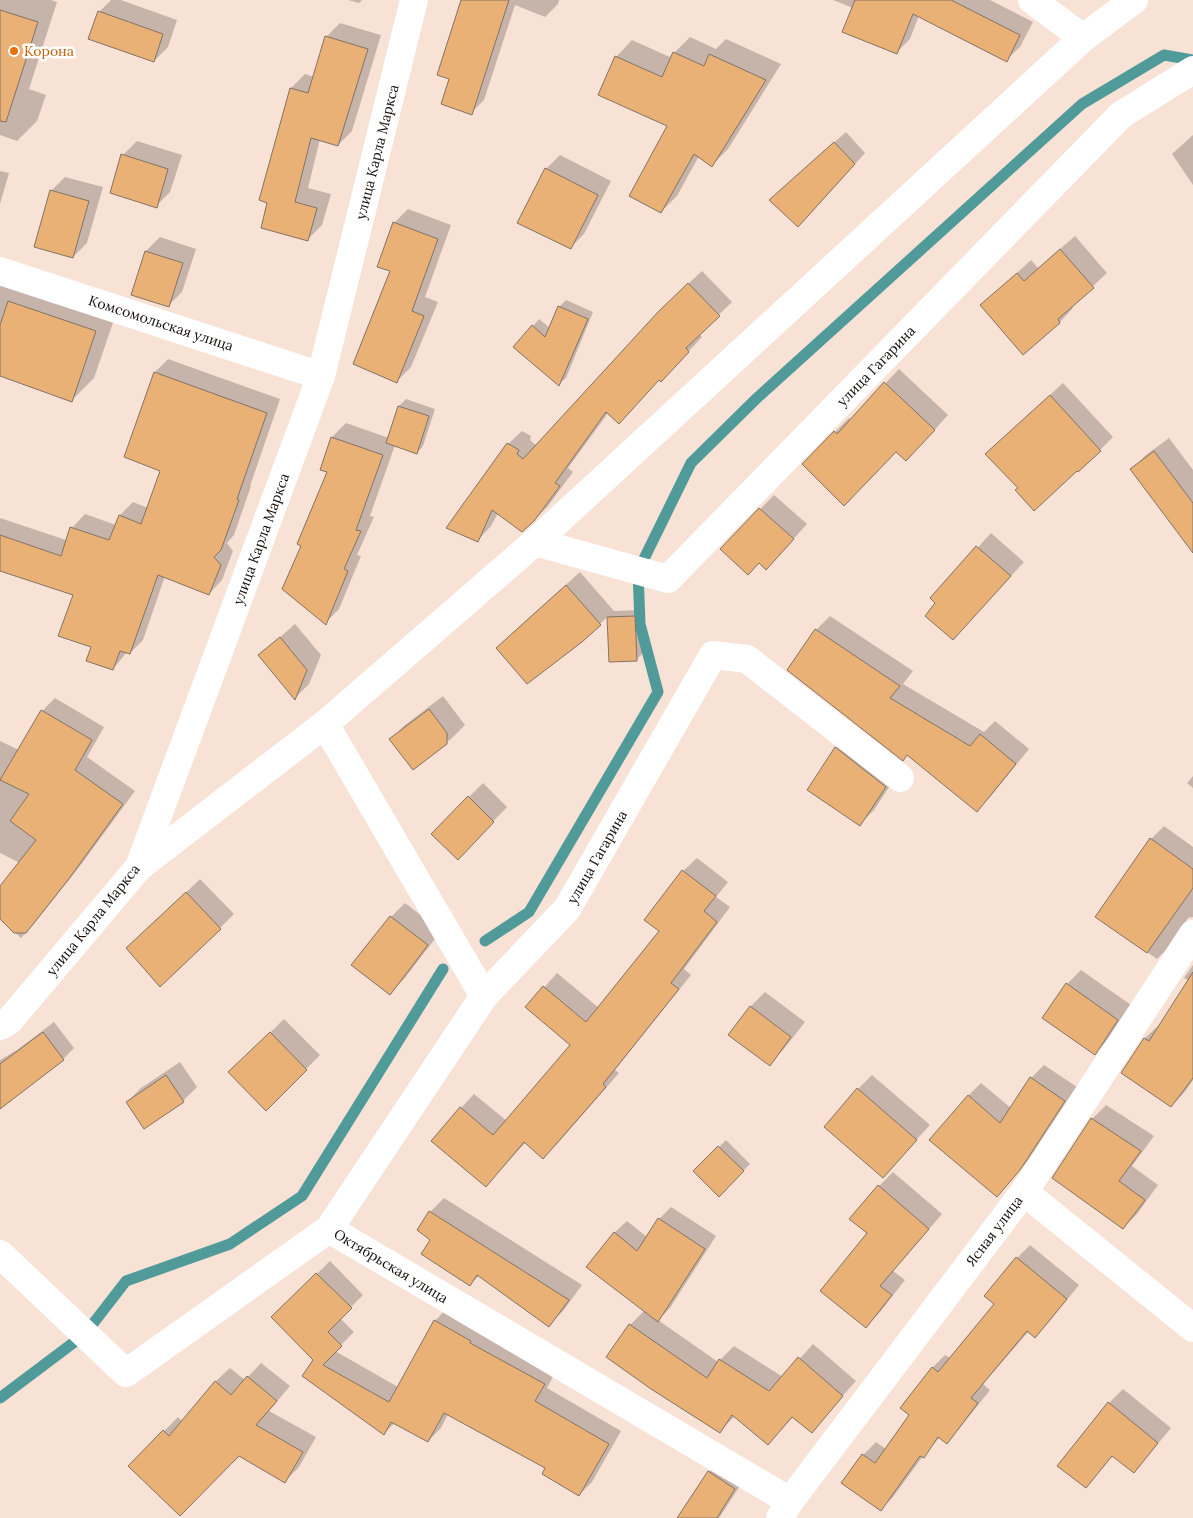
<svg xmlns="http://www.w3.org/2000/svg" width="1193" height="1518" font-family="Lora,serif">
	<rect width="100%" height="100%" fill="#f8e2d5"/>
	<!-- shadow -->
	<g fill="#0003">
		<path d="M0 0H51L57 2 29 89 46 95 37 121 17 141 0 135Z"/>
		<path d="M111 0H121L177 20 168 47 154 61 90 38 100 11Z"/>
		<path d="M348 0H362L359 3Z"/>
		<path d="M463 0H559L558 4 545 17 515 5 484 100 471 113 451 78Z"/>
		<path d="M833 0H990L1033 22 1020 47 1006 60 921 10 910 39 897 52 853 8Z"/>
		<path d="M340 23 381 35 352 131 338 145 320 139 308 188 331 194 322 225 308 239 262 227 291 88 305 74 314 77 326 37Z"/>
		<path d="M690 37 716 49 726 39 781 64 728 149 712 165 699 156 677 196 661 212 669 126 600 94 617 56 632 40 672 58 674 53Z"/>
		<path d="M846 132 865 153 809 215 782 189Z"/>
		<path d="M1193 135V185L1172 154Z"/>
		<path d="M137 141 182 155 170 192 156 206 123 155Z"/>
		<path d="M560 155 611 181 584 234 570 248 546 169Z"/>
		<path d="M0 171 9 173 0 204Z"/>
		<path d="M65 177 103 187 87 243 73 257 51 191Z"/>
		<path d="M408 209 451 225 425 297 438 302 411 367 397 381 392 271 394 223Z"/>
		<path d="M1075 236 1107 273 1072 306 1073 308 1060 322 1023 353 981 306 1031 260 1038 268Z"/>
		<path d="M160 237 196 249 182 292 168 306 133 294 146 251Z"/>
		<path d="M702 271 732 302 699 334 702 337 675 366 660 379 608 413 568 468 573 472 548 506 534 520 498 513 491 526 478 540 508 444 522 431 531 436 530 440 537 446 673 298Z"/>
		<path d="M0 276 118 308 94 378 71 401 0 375Z"/>
		<path d="M566 300 593 312 566 378 559 384 533 326 539 319 550 328 559 307Z"/>
		<path d="M168 359 280 399 250 486H251L234 535 227 543 233 551 222 580 209 594 165 576 143 640 130 653 127 652 113 669 93 647 75 594 0 569V518L66 540 72 528 85 514 116 525 120 515 133 502 148 508 162 470 125 456 155 372Z"/>
		<path d="M899 369 948 415 920 446 803 464 849 418 851 420Z"/>
		<path d="M1063 383 1113 437 1100 450 1019 488 1000 441Z"/>
		<path d="M406 399 435 409 423 446 417 453 395 445 370 516 374 517 357 555 361 556 339 609 325 623 302 545 329 472 321 469 332 437 346 423 389 438 399 406Z"/>
		<path d="M1169 438 1193 470V551L1132 469 1146 455Z"/>
		<path d="M774 495 807 524 780 554 759 561 721 549Z"/>
		<path d="M991 533 1024 562 953 639 936 602 932 598Z"/>
		<path d="M580 572 614 611 641 610 643 653 636 660H610L608 616 600 624 511 634Z"/>
		<path d="M830 616 913 671 903 684 984 732 995 721 1029 749 991 796 977 810 908 754 903 759 789 670 816 630Z"/>
		<path d="M295 624 321 655 309 684 295 698 260 655Z"/>
		<path d="M443 696 465 725 451 739 413 768 391 739 405 725Z"/>
		<path d="M55 698 104 727 87 757 135 791 80 866 33 925 21 938 0 918V888L20 863 0 853V741L19 750 42 711Z"/>
		<path d="M850 734 899 772 874 810 860 824 836 748Z"/>
		<path d="M1193 776V788L1187 783Z"/>
		<path d="M483 783 507 807 458 858 433 833Z"/>
		<path d="M1164 826 1193 847V917L1188 918 1170 946 1157 959 1097 917 1151 839Z"/>
		<path d="M697 858 728 882 716 897 730 907 684 969 691 975 615 1070 619 1073 557 1144 543 1157 526 1142 486 1186 461 1108 474 1094 507 1121 572 1045 527 1007 557 973 599 1008 661 931 683 871Z"/>
		<path d="M200 879 234 914 220 928 142 935Z"/>
		<path d="M405 903 441 931 404 979 390 993 391 917Z"/>
		<path d="M1193 965V1080L1184 1093 1171 1106 1123 1072 1145 1038 1158 1026 1160 1027 1189 981 1184 978Z"/>
		<path d="M1081 970 1131 1005 1109 1039 1095 1053 1067 984Z"/>
		<path d="M765 992 805 1022 783 1050 769 1064 730 1034 751 1006Z"/>
		<path d="M284 1019 320 1055 266 1109 230 1072Z"/>
		<path d="M54 1022 74 1048 63 1059 0 1105V1060L17 1050Z"/>
		<path d="M180 1062 197 1087 183 1101 127 1102 141 1088Z"/>
		<path d="M1044 1065 1077 1087 1032 1156 997 1196 968 1096 981 1083 1011 1108 1031 1078Z"/>
		<path d="M872 1075 930 1125 883 1176 858 1089Z"/>
		<path d="M1106 1105 1154 1136 1132 1166 1158 1185 1137 1214 1123 1228 1054 1177 1092 1119Z"/>
		<path d="M726 1140 750 1164 719 1195 695 1171Z"/>
		<path d="M893 1172 942 1214 893 1271 905 1280 880 1312 866 1326 868 1233 879 1186Z"/>
		<path d="M444 1198 582 1285 563 1311 549 1325 480 1275 470 1284 432 1240 430 1212Z"/>
		<path d="M671 1207 716 1236 670 1308 658 1320 718 1362 734 1346 783 1377 813 1344 856 1381 811 1431 794 1416 768 1443 735 1416 720 1431 630 1325 645 1310 614 1233 627 1221 647 1237 659 1219Z"/>
		<path d="M1030 1245 1079 1285 1048 1323 1035 1336 1029 1331 983 1384 990 1390 959 1429 946 1442 940 1437 923 1456 893 1497 881 1509 863 1455 876 1442 886 1449 911 1414 902 1408 933 1367 945 1355 950 1358 995 1304 986 1296 1017 1258Z"/>
		<path d="M330 1261 363 1295 340 1318 354 1332 335 1351 398 1387 435 1321 447 1308 556 1371 547 1388 621 1431 592 1482 579 1495 547 1468 448 1414 441 1428 428 1441 395 1423 384 1433 273 1317Z"/>
		<path d="M261 1363 290 1386 269 1411 316 1437 299 1467 285 1481 239 1454 130 1466 178 1417 183 1422 216 1381 230 1368 245 1380Z"/>
		<path d="M1123 1389 1171 1428 1147 1457 1133 1471 1113 1455 1085 1487 1109 1403Z"/>
		<path d="M720 1461 745 1478 719 1518H678L709 1472Z"/>
	</g>
	<g fill="none" stroke-linecap="round" stroke-linejoin="round">
		<!-- stream -->
		<g stroke="#509b9a" stroke-width="11">
			<path d="M485 941 529 912 658 692 640 624 638 571 691 463 757 398 1082 104 1164 55 1193 60"/>
			<path d="M0 1398 85 1334 126 1281 230 1244 302 1196 443 969"/>
		</g>
	</g>
	<!-- building -->
	<g fill="#e9b176" stroke="#827364">
		<path d="M461 0H509L472 115 441 104 449 79 437 75Z"/>
		<path d="M855 0H951L1020 35 1007 62 913 14 897 54 842 32Z"/>
		<path d="M0 10 38 22 6 122 0 121Z"/>
		<path d="M98 11 163 34 154 62 88 39Z"/>
		<path d="M325 36 368 49 338 146 311 138 295 202 317 208 308 241 261 228 267 203 259 200 290 88 308 93Z"/>
		<path d="M673 52 704 66 709 54 766 80 712 167 694 154 661 213 629 196 667 126 598 95 615 56 662 77Z"/>
		<path d="M834 142 855 164 798 227 769 200Z"/>
		<path d="M121 154 168 169 157 208 110 193Z"/>
		<path d="M545 168 598 195 571 249 517 223Z"/>
		<path d="M50 190 89 201 73 258 34 247Z"/>
		<path d="M393 222 438 239 412 311 424 316 397 383 353 364 390 271 377 267Z"/>
		<path d="M1060 249 1094 288 1058 319 1060 323 1023 355 980 305 1017 273 1024 281Z"/>
		<path d="M145 251 183 263 169 307 131 295Z"/>
		<path d="M688 283 720 316 686 348 689 352 661 382 659 380 619 424 606 412 555 483 560 486 534 521 522 532 492 510 478 542 446 528 507 443 519 450 517 454 523 459 658 312Z"/>
		<path d="M8 301 96 331 72 402 0 376V325Z"/>
		<path d="M558 306 588 319 559 386 513 347 532 325 545 337Z"/>
		<path d="M154 372 267 413 237 499 239 500 221 550 214 557 221 565 209 595 158 575 130 654 120 651 113 670 86 661 91 647 58 636 73 595 0 571V535L61 556 70 527 109 540 119 515 141 524 160 471 124 457Z"/>
		<path d="M884 382 935 430 906 461 896 452 844 506 802 464 834 431 837 434Z"/>
		<path d="M1050 395 1101 451 1078 472 1077 471 1034 511 1015 490 1018 488 985 454Z"/>
		<path d="M398 406 429 416 417 454 386 443Z"/>
		<path d="M331 437 383 455 356 530 361 531 344 569 348 571 326 625 282 589 301 546 297 544 327 472 320 470Z"/>
		<path d="M1154 451 1193 503V553L1130 469Z"/>
		<path d="M759 508 794 539 766 570 759 563 748 575 720 549Z"/>
		<path d="M976 546 1011 576 953 640 925 616 935 603 930 598Z"/>
		<path d="M566 585 601 625 582 642 527 684 496 648Z"/>
		<path d="M635 616 637 661 609 662 607 617Z"/>
		<path d="M815 629 900 686 890 698 970 746 980 734 1016 764 977 812 907 755 903 761 787 670Z"/>
		<path d="M280 637 307 670 295 700 258 655Z"/>
		<path d="M429 709 447 733V744L413 770 389 739Z"/>
		<path d="M41 710 92 740 75 770 123 804 68 880 26 933H14L0 919V886L36 840 10 821 29 794 0 780Z"/>
		<path d="M835 747 886 787 860 826 807 790Z"/>
		<path d="M468 796 494 822 458 860 431 834Z"/>
		<path d="M1150 838 1193 869V888L1147 953 1095 917Z"/>
		<path d="M682 870 716 896 704 911 717 922 671 983 679 989 603 1084 606 1087 543 1159 524 1142 486 1187 431 1141 460 1107 493 1135 570 1045 525 1007 543 986 586 1022 659 931 644 920Z"/>
		<path d="M186 892 221 929 160 987 126 948Z"/>
		<path d="M390 916 428 945 390 995 351 965Z"/>
		<path d="M1193 972V1078L1171 1107 1121 1073 1144 1038 1149 1041Z"/>
		<path d="M1066 983 1118 1020 1095 1055 1042 1018Z"/>
		<path d="M750 1006 791 1037 770 1066 728 1035Z"/>
		<path d="M43 1032 64 1060 0 1109V1064Z"/>
		<path d="M270 1032 307 1070 266 1111 228 1072Z"/>
		<path d="M166 1075 184 1102 144 1129 126 1102Z"/>
		<path d="M1030 1077 1065 1101 1020 1170 997 1197 929 1140 968 1095 1000 1123Z"/>
		<path d="M857 1088 917 1140 883 1178 824 1127Z"/>
		<path d="M1091 1118 1141 1151 1119 1181 1145 1200 1123 1229 1052 1178Z"/>
		<path d="M718 1146 744 1171 719 1197 693 1171Z"/>
		<path d="M878 1185 929 1229 880 1286 892 1295 866 1328 820 1291 867 1233 849 1219Z"/>
		<path d="M429 1211 569 1300 549 1327 477 1275 470 1286 421 1254 430 1240 417 1230Z"/>
		<path d="M658 1218 705 1249 658 1322 586 1267 614 1232 637 1251Z"/>
		<path d="M1016 1257 1067 1299 1035 1338 1027 1331 971 1398 978 1403 947 1444 938 1437 924 1458 920 1456 881 1511 841 1483 862 1454 875 1463 909 1415 900 1408 932 1367 938 1372 994 1304 984 1296Z"/>
		<path d="M316 1273 352 1308 328 1332 342 1346 323 1365 389 1402 434 1320 471 1341 470 1343 545 1384 535 1401 609 1444 579 1496 542 1474 545 1468 444 1413 428 1442 391 1422 384 1435 302 1376 313 1360 271 1317Z"/>
		<path d="M629 1324 707 1378 719 1359 769 1391 798 1357 843 1396 812 1433 792 1417 768 1445 732 1415 720 1433 651 1389 606 1357Z"/>
		<path d="M247 1376 277 1401 256 1425 303 1452 285 1483 239 1456 180 1516 128 1466 163 1430 169 1436 215 1381 231 1395Z"/>
		<path d="M1108 1402 1158 1443 1134 1473 1112 1456 1086 1488 1057 1466Z"/>
		<path d="M708 1471 735 1489 717 1518H677Z"/>
	</g>
	<g fill="none" stroke-linecap="round" stroke-linejoin="round">
		<!-- minor -->
		<g stroke="#fff" stroke-width="28">
			<path d="M1032 0 1083 38"/>
			<path d="M0 271 321 376"/>
			<path d="M535 542 668 579 1121 115 1193 70"/>
			<path d="M325 724 484 996"/>
			<path d="M139 867 325 724 535 542 1083 38 1134 0"/>
			<path d="M0 1026 9 1021 139 867 321 376 414 0"/>
			<path d="M1024 1192 1193 1328"/>
			<path d="M329 1229 790 1501"/>
			<path d="M0 1254 126 1373 329 1229 484 996 567 909 713 655 747 659 900 778"/>
			<path d="M780 1518 790 1501 1024 1192 1193 934"/>
		</g>
	</g>
	<!-- markers -->
	<circle fill="#e8710a" stroke="#fff" stroke-width="2" cx="14" cy="51" r="5"/>
	<g text-anchor="middle" stroke-width="5" stroke-linejoin="round" paint-order="stroke">
		<!-- food labels -->
		<g font-size="14" fill="#c56008" stroke="#fff" text-anchor="start">
			<text x="24" y="56">Корона</text>
		</g>
		<!-- street labels -->
		<g font-size="14" fill="#150e0a" stroke="#fff">
			<text transform="translate(377 152) rotate(-76)" y="5">улица Карла Маркса</text>
			<text transform="translate(161 323) rotate(18)" y="5">Комсомольская улица</text>
			<text transform="translate(876 366) rotate(-46)" y="5">улица Гагарина</text>
			<text transform="translate(261 539) rotate(-70)" y="5">улица Карла Маркса</text>
			<text transform="translate(597 857) rotate(-60)" y="5">улица Гагарина</text>
			<text transform="translate(93 920) rotate(-51)" y="5">улица Карла Маркса</text>
			<text transform="translate(994 1231) rotate(-53)" y="5">Ясная улица</text>
			<text transform="translate(391 1266) rotate(31)" y="5">Октябрьская улица</text>
		</g>
	</g>
</svg>
